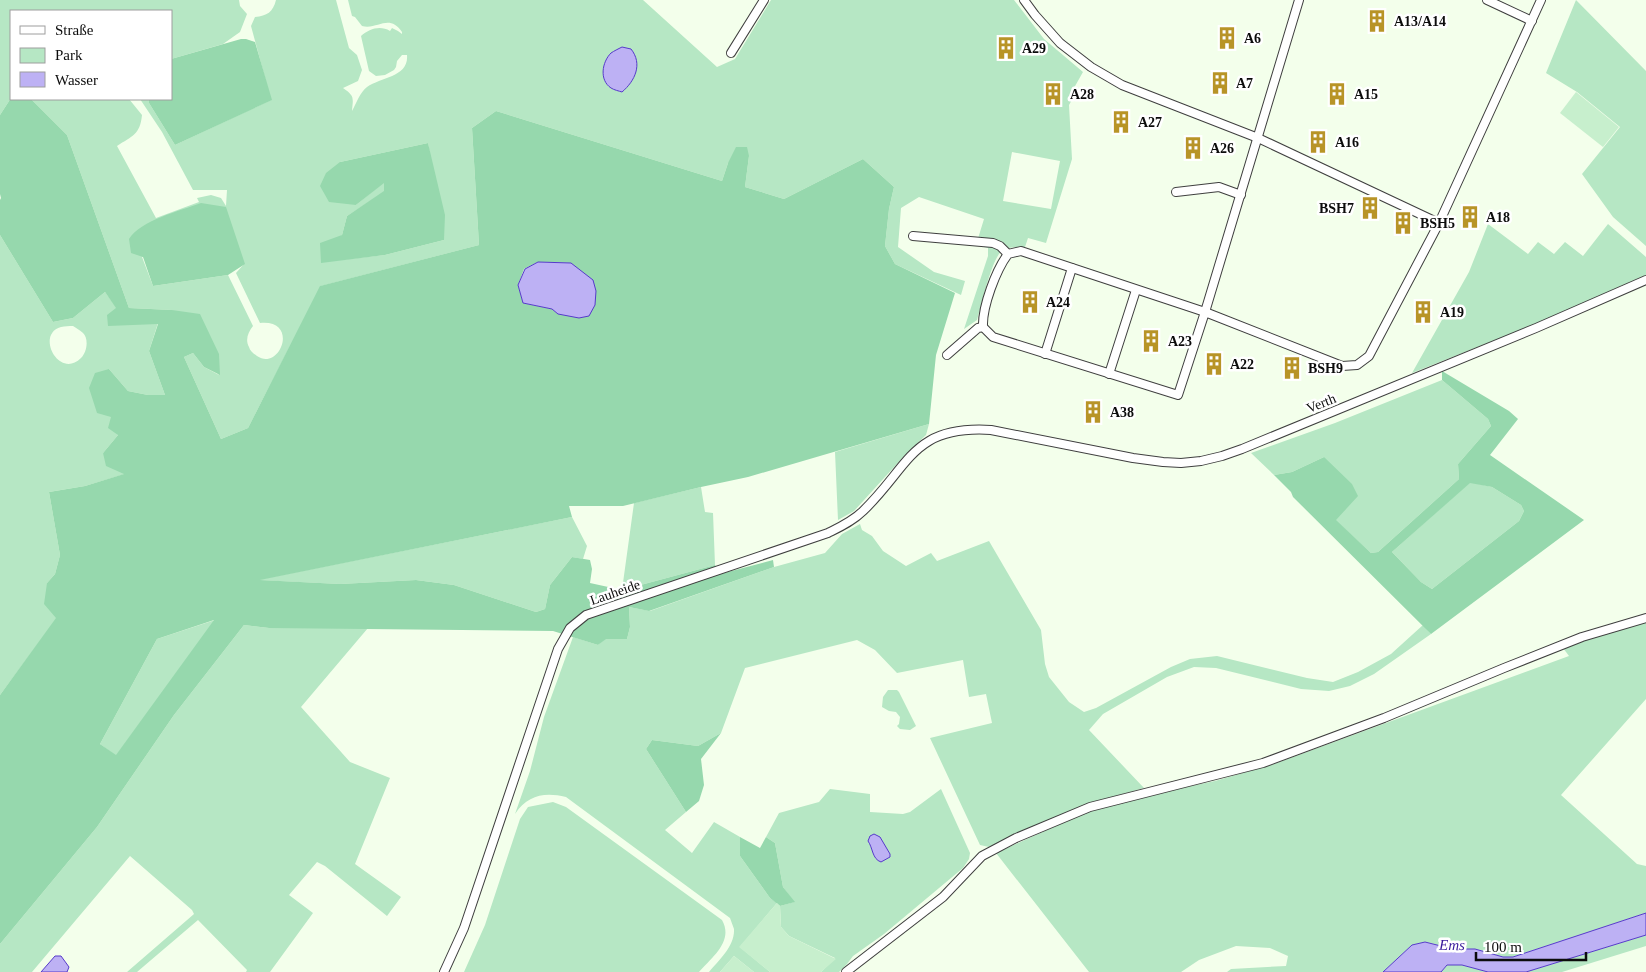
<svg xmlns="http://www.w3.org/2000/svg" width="1646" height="972" font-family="'Times New Roman',serif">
	<rect width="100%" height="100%" fill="#f3ffeb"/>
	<!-- green -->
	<g fill="#b6e7c4" fill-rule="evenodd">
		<path d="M0 0H239L240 6 247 14 240 32 223 44 171 59V11H11V98L0 115Z"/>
		<path d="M276 0H336L349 48 357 55 362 70 358 81 343 88C355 96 353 98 352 111 356 104 360 92 367 87 381 77 409 77 407 55H402L397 61 396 67 394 70 385 75 376 76 369 71 361 36C369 29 380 25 390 31L392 28 398 31 402 34V32C389 13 378 30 362 26L355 17 352 16 348 0H643L717 67 735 59 771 0H1014L1044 39 1083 72 1070 95 1073 98 1069 105 1072 159 1046 243 1028 238 1025 247C1017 247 1010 246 1002 251 992 257 981 307 977 320L964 329 988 256V248L976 245 984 219 919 197 901 208 898 247 934 272 965 281 961 295 895 264 885 246 889 209 894 187 863 159 784 199 745 187 749 156 728 163 722 181 496 111 472 128 479 245 321 286 248 428 221 439 184 357 193 353 204 367 219 375 172 310 129 308 67 135 31 99H129L142 115C140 135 132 136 117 146L156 218 199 202 197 198 211 195 221 198 226 206 227 190H193L162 132 140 99H149V103L175 145 271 100 251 26 255 17C267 16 273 12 276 0ZM428 143 444 240 385 255 321 262 342 235 347 216 384 192V182L356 205 340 162ZM1012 152 1060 161 1051 209 1003 201ZM142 257 244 264 236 273 260 323C300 319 280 372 257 356 253 353 250 351 249 347 245 340 248 332 253 326L228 275 153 286Z"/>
		<path d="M1576 0 1646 71V246L1613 217 1582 174 1620 127 1577 92 1546 73Z"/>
		<path d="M1488 224 1528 254 1538 242 1554 254 1565 242 1583 256 1608 224 1646 257V275L1533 325 1412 373 1469 272Z"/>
		<path d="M0 235 53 322 73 318 105 292 117 308 158 323 149 351 165 395H148L128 391 109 369 111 416 118 435 103 453 125 474 85 486 49 492 60 555 55 574 47 583 57 618 0 695ZM73 326C76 328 80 330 83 333 89 339 87 352 81 358 59 380 35 334 61 327 65 326 69 326 73 326Z"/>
		<path d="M1442 380 1488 419 1491 426 1458 464 1459 479 1378 552 1371 553 1335 520 1324 457 1292 472 1274 475 1251 453 1335 423Z"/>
		<path d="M929 424 926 435 905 455 854 511 838 520 835 452Z"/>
		<path d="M1470 482 1492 487 1521 505 1524 511 1519 521 1432 589 1421 582 1392 552Z"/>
		<path d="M701 487 705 512 713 513 715 565 622 590 634 503Z"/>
		<path d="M572 517 587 546 583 559 572 557 550 585 545 609 536 612 454 585 416 580 340 584 257 580Z"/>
		<path d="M860 524 862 530 872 536 883 551 906 566 931 553 937 561 989 541 1041 630 1045 664 1049 677 1069 702 1084 712 1096 708 1171 667 1190 659 1217 656 1307 678 1333 682 1358 672 1391 654 1423 625 1431 634 1374 674 1350 686 1329 691 1301 689 1216 668 1194 667 1167 677 1103 714 1089 730 1144 788 1088 804 989 847 980 845 930 738 992 723 986 694 969 697 963 660 897 673 875 650 857 640 745 668 721 733 698 746 652 740 646 749 686 812 665 830 692 853 714 822 740 837V856L770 898 777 903 740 947 770 972H754L734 956 720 972H709C719 960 735 946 734 929 733 926 731 921 730 918L566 797C544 792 528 795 515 814L530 771 544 717 573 637 598 645 606 638 627 639 630 627 629 607 650 611 774 567 825 553 842 534Z"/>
		<path d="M215 620 116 756 100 744 157 639Z"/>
		<path d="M1646 621V699L1561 795 1637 864 1646 866V913L1513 957H1503L1475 949H1453L1425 942 1412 945 1383 972H1227L1231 969 1286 966 1288 956 1270 948 1236 946 1199 960 1181 972H1089L996 853 1091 810 1148 795 1215 781 1274 764 1569 656 1563 648 1582 640Z"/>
		<path d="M244 625 269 628H368L301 707 350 762 390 778 355 864 401 897 387 916 325 866 317 862 289 895 313 913 270 972H246L247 970 198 920 137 972H127L194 914 192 910 130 856 32 972H0V944L97 827 174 715Z"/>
		<path d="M888 690H897L899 692 916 726 910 730 900 729 897 726 899 724 900 717 896 712 889 711 882 707 883 697Z"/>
		<path d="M830 789 870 794V812L903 814 910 812 941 789 970 853 969 859 963 868 884 934 853 956 847 964 839 972H821L835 958 789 936 781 927 780 906 794 902 783 887 775 843 766 837 779 813 819 802Z"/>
		<path d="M553 802 566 807 722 920C734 941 712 957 699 972H464L485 925 520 819 528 807Z"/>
		<path d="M1646 935V946L1562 972H1526Z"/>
		<path d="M1447 965H1462L1488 972H1441Z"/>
	</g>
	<!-- forest -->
	<g fill="#96d8ad" fill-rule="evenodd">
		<path d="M241 39H246L255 42 272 100 175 145 149 103V99H171V59Z"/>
		<path d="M11 98 31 99 67 135 129 308 172 310 200 314 219 354 220 375 204 367 193 353 184 357 221 439 248 428 320 286 479 245 472 128 496 111 722 181 728 163 736 147H747L749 156 745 187 784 199 863 159 894 187 889 209 885 246 895 264 955 293 936 355 929 424 748 477 701 487 623 506H569L572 517 260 580 340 584 416 580 454 585 536 612 545 609 550 585 572 557 590 560 592 569 590 583 622 590 715 565 720 574 773 560 774 567 649 611 629 607 630 627 627 639H606L598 645 553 631 269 628 244 625 174 715 97 827 0 944V695L56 618 44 604 47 583 55 574 60 555 49 492 85 486 124 474 106 466 103 453 118 435 108 428 111 417 97 413 89 388 95 373 109 369 128 391 148 395H165L149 351 158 324 108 326 107 315 116 308 105 292 73 318 53 322 0 235V200L1 198 0 194V115ZM538 262 571 263 558 314 552 309 523 303 518 285 524 269ZM214 620 116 755 100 744 157 639Z"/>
		<path d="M428 143 445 215 444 240 385 255 321 263 320 243 342 235 347 216 384 191V183L356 205 329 202 320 186 326 173 340 162Z"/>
		<path d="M201 203 226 207 245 264 228 275 153 286 143 257 131 253 129 239C141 220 180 211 201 203Z"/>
		<path d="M1442 371 1509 411 1518 419 1490 455 1584 520 1431 634 1293 497 1291 492 1274 475 1292 472 1324 457 1352 484 1358 496 1336 520 1371 553 1378 552 1459 479 1458 464 1491 426 1488 419 1442 380ZM1470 483 1492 487 1521 505 1524 511 1519 521 1432 589 1421 582 1392 552Z"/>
		<path d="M721 733 701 759 704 785 699 801 686 812 646 749 652 740 698 746Z"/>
		<path d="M740 837 760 848 766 837 775 843 783 887 795 902 780 906 770 898 740 856Z"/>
	</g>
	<!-- pitch -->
	<g fill="#c7efcd">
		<path d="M1576 92 1619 127 1603 147 1560 113Z"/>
		<path d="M777 903 780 906 781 927 789 936 836 959 821 972H770L739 947Z"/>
		<path d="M734 956 754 972H720Z"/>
	</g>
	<!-- water -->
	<g fill="#bdb1f4" stroke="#563aca">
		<path d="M622 47 631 49C643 64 635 81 622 92 619 91 614 90 611 88 599 80 602 62 611 53 614 51 618 49 622 47Z"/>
		<path d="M538 262 571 263 593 280 596 291 595 305 589 316 579 318 558 314 552 309 523 303 518 285 525 269Z"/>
		<path d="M874 834 880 837 890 854V857L881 862C872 859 873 848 868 841L870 836Z"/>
		<path d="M1646 913V935L1526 972H1488L1462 965H1447L1441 972H1383L1412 945 1425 942 1453 949H1475L1503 957H1513Z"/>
		<path d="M55 956H61L69 967 67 972H41Z"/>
	</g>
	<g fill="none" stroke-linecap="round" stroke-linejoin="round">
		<defs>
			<g id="minor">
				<path d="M1024 0 1035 15 1060 43 1091 67 1122 85 1258 138 1439 223"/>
				<path d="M1299 0 1205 312 1178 395 993 337 983 327C982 307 996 270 1008 254L1021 251 1205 312 1342 366 1357 365 1369 356 1439 223 1541 0"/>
				<path d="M1487 0 1532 21"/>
				<path d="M731 53 764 0"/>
				<path d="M1176 192 1219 187 1241 195"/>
				<path d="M913 236 993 243 1000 246 1008 254"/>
				<path d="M1045 354 1072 268"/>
				<path d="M947 355 978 328 983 327"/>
				<path d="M1109 374 1136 290"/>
				<path d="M444 972 464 928 558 649 570 628 586 615 828 533C840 527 853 521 863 511 910 466 912 425 991 430L1133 458 1163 462 1181 463 1201 461 1222 456 1242 449 1536 328 1646 280"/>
				<path d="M846 972 943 897 982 856 1016 838 1090 807 1263 763 1384 718 1504 668 1582 637 1646 618"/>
			</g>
		</defs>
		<!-- minor casing -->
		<use href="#minor" stroke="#3f3f3f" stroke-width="10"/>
		<!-- minor -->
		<use href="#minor" stroke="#fff" stroke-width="8"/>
	</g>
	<!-- icons -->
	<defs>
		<symbol id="building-bare" viewBox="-9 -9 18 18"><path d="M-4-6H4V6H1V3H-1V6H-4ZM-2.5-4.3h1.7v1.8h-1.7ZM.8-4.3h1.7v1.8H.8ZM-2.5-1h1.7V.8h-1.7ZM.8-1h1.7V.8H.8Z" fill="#b89427" stroke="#fff" stroke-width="2.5" paint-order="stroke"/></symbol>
	</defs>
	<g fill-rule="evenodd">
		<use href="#building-bare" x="1361" y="5" width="32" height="32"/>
		<use href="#building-bare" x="1211" y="22" width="32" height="32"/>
		<use href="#building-bare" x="990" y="32" width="32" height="32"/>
		<use href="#building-bare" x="1204" y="67" width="32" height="32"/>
		<use href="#building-bare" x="1037" y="78" width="32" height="32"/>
		<use href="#building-bare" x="1321" y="78" width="32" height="32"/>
		<use href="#building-bare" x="1105" y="106" width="32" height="32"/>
		<use href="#building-bare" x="1302" y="126" width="32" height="32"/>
		<use href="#building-bare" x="1177" y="132" width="32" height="32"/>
		<use href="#building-bare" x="1354" y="192" width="32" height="32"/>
		<use href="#building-bare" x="1454" y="201" width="32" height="32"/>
		<use href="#building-bare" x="1387" y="207" width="32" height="32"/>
		<use href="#building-bare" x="1014" y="286" width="32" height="32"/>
		<use href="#building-bare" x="1407" y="296" width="32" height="32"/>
		<use href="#building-bare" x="1135" y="325" width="32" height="32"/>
		<use href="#building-bare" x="1198" y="348" width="32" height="32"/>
		<use href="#building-bare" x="1276" y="352" width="32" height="32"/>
		<use href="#building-bare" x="1077" y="396" width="32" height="32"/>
	</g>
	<g text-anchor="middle" stroke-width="5" stroke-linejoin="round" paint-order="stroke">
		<!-- poi labels -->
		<g font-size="14" font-weight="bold" fill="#0c0c0c" stroke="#fff" text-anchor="start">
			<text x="1394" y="26">A13/A14</text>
			<text x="1244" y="43">A6</text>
			<text x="1022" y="53">A29</text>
			<text x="1236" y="88">A7</text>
			<text x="1070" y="99">A28</text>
			<text x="1354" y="99">A15</text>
			<text x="1138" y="127">A27</text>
			<text x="1335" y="147">A16</text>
			<text x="1210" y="153">A26</text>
			<text x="1354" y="213" text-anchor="end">BSH7</text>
			<text x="1486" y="222">A18</text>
			<text x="1420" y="228">BSH5</text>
			<text x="1046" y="307">A24</text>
			<text x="1440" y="317">A19</text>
			<text x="1168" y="346">A23</text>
			<text x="1230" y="369">A22</text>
			<text x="1308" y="373">BSH9</text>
			<text x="1110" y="417">A38</text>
		</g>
		<!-- street labels -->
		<g font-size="14" fill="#0c0c0c" stroke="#fff">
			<text transform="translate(1321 403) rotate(-22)" y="5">Verth</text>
			<text transform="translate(615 592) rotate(-19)" y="5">Lauheide</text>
		</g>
		<!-- water labels -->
		<g font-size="15" font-style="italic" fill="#37199a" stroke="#fff">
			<text transform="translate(1452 945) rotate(1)" y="5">Ems</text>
		</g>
	</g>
	<!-- legend -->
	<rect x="10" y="10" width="162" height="90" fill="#ffffff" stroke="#9e9e9e"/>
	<rect x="20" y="26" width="25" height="8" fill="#ffffff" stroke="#9e9e9e"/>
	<text x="55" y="35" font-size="15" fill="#0c0c0c">Straße</text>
	<rect x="20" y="48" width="25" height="15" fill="#b6e7c4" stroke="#9e9e9e"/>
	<text x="55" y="60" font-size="15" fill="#0c0c0c">Park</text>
	<rect x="20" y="72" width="25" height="15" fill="#bdb1f4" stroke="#9e9e9e"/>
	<text x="55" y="85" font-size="15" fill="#0c0c0c">Wasser</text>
	<!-- scale -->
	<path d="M1476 952v8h110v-8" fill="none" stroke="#0c0c0c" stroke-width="2.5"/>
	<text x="1484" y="952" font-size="15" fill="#0c0c0c" stroke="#ffffff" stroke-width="4" paint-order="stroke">100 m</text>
</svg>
